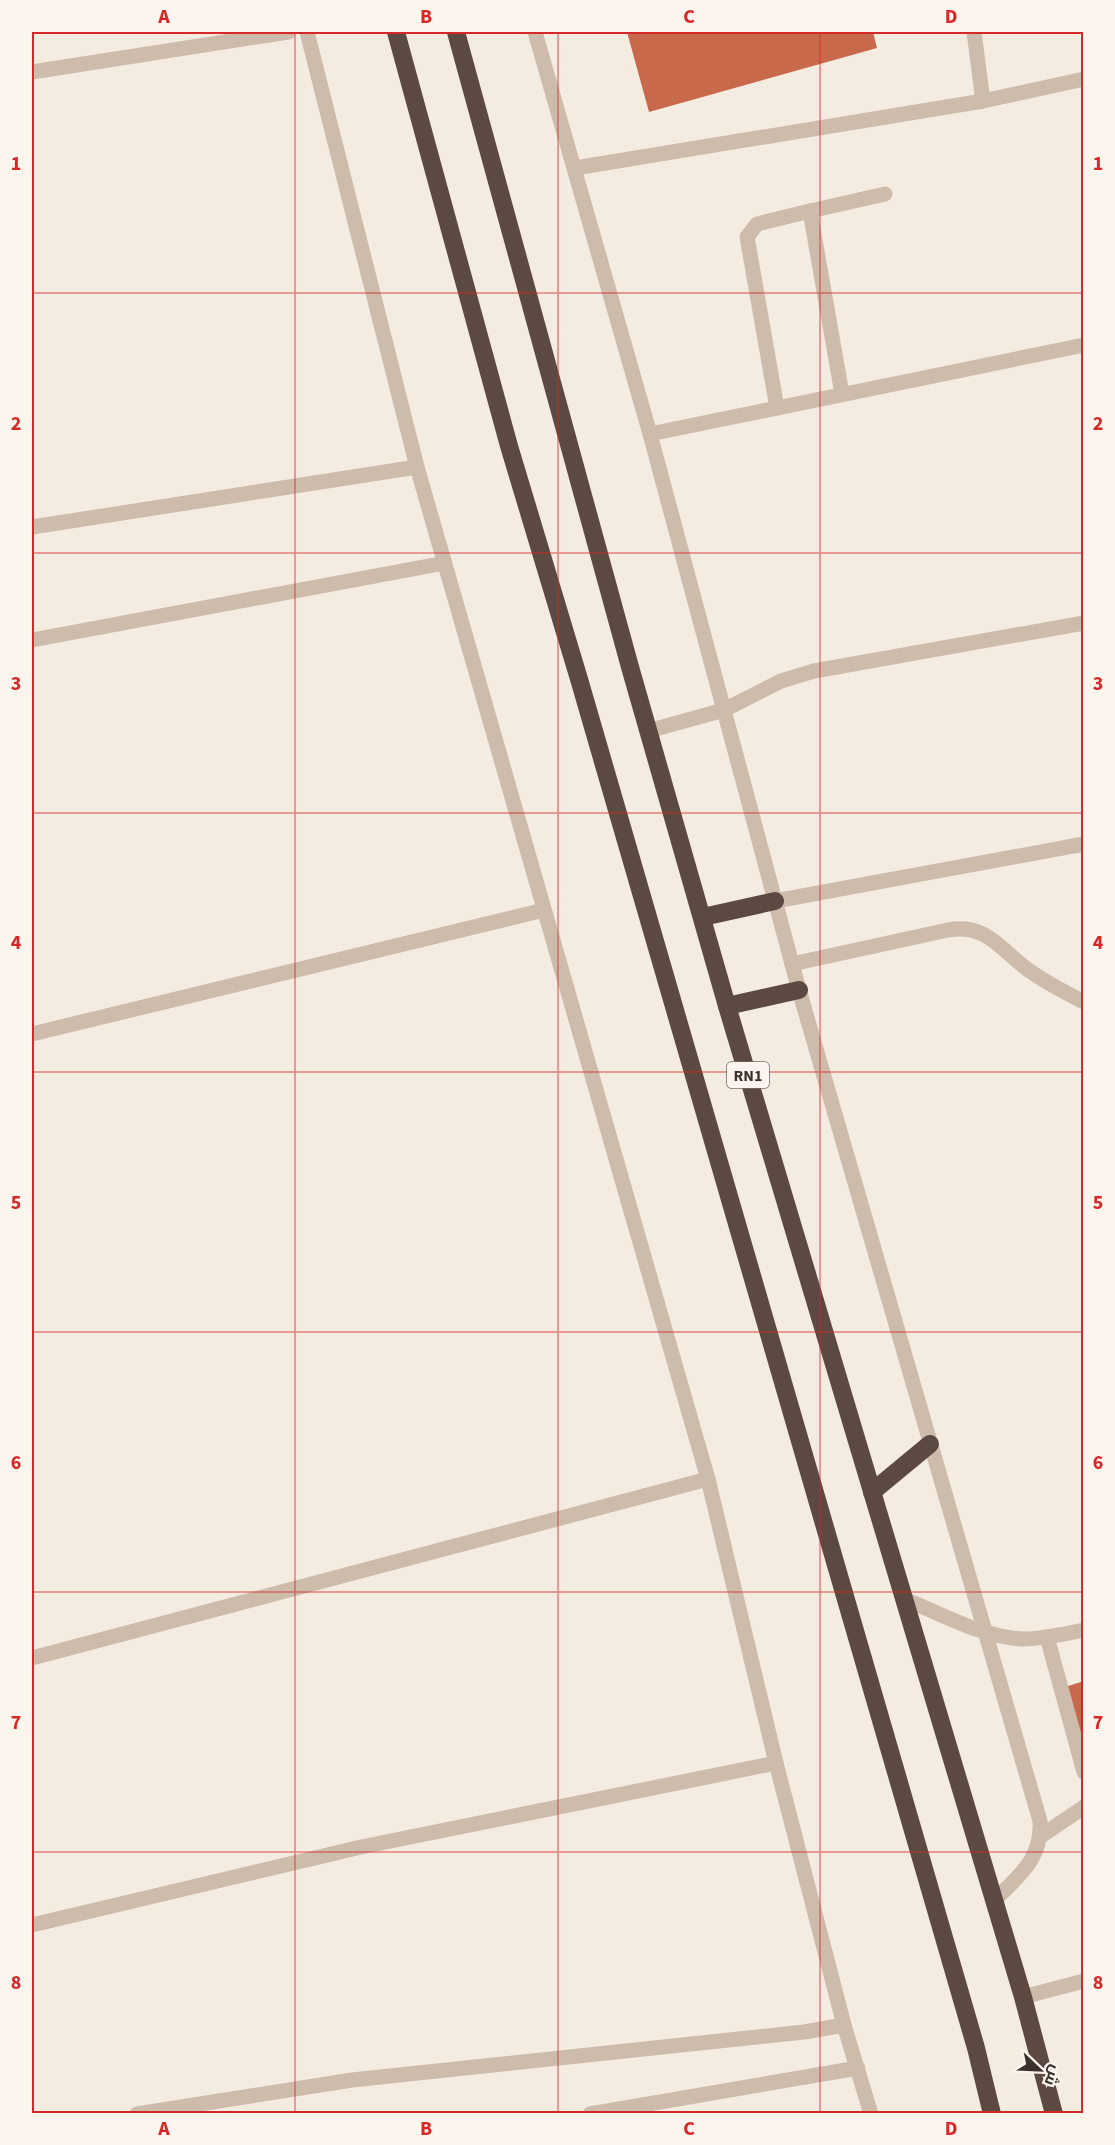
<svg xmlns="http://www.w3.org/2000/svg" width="1115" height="2145" font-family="'Source Sans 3',Cairo,sans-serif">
	<rect width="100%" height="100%" fill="#f4ebe1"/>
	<!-- building -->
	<g fill="#c8694b">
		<path d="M627 32H873L877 48 649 112Z"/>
		<path d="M1084 1681V1734L1079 1736 1065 1687Z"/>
	</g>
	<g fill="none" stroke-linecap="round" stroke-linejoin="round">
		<!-- lane -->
		<g stroke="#cdbbac" stroke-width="15">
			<path d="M307 32 417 467 708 1479 776 1763 844 2025 871 2114"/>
			<path d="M974 32 983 101 1084 79"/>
			<path d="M575 168 983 101"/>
			<path d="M842 394 810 211 885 194"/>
			<path d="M777 408 747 237 757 224 810 211"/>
			<path d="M650 434 1084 345"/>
			<path d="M32 527 417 467"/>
			<path d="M32 640 445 563"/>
			<path d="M648 731 724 710 781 681 814 671 1084 623"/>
			<path d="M775 901 1084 844"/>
			<path d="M792 964 948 930C986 923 1000 949 1027 969 1045 982 1064 992 1084 1002"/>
			<path d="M32 1034 544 910"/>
			<path d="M904 1599C940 1613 984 1638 1023 1639 1043 1639 1064 1634 1084 1630"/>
			<path d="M1047 1637 1084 1772"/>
			<path d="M32 1658 708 1479"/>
			<path d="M1041 1836 1084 1807"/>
			<path d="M32 1925 361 1847 776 1763"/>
			<path d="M137 2114 352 2080 804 2032 844 2025"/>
			<path d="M590 2114 858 2068"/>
		</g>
		<!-- street -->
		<g stroke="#cdbbac" stroke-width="15">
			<path d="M535 32 650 434 799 990 1040 1821C1042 1860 1019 1875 994 1901"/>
			<path d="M32 72 288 32"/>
			<path d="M1023 1997 1084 1981"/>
		</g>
		<!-- highway -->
		<g stroke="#5c4a42" stroke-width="18">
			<path d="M396 32 509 446 579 679 976 2048 992 2114"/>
			<path d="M456 32 630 667 727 1006 1023 1997 1054 2114"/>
			<path d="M703 917 775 901"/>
			<path d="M727 1006 799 990"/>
			<path d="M872 1492 930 1444"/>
		</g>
	</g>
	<!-- grid -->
	<path fill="none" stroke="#d62828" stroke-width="1.5" stroke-opacity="0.55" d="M295 32V2114M558 32V2114M820 32V2114M32 293H1084M32 553H1084M32 813H1084M32 1072H1084M32 1332H1084M32 1592H1084M32 1852H1084"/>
	<g text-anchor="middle" stroke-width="5" stroke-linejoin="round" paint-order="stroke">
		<!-- shield labels -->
		<rect fill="#fbf5ee" stroke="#756b66" stroke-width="1.5" x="727" y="1062" width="42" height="26" rx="4.5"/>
		<g font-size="16" font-weight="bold" fill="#3b302b">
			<text x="748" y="1081">RN1</text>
		</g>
	</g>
	<!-- border -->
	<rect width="1115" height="2145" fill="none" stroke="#fbf5ee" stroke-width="66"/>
	<!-- north arrow -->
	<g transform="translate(1040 2070) rotate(113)" stroke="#fbf5ee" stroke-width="4.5" paint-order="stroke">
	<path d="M0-4.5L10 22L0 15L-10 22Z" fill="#3b302b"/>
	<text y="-9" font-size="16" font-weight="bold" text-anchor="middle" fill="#3b302b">ش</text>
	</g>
	<rect x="33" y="33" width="1049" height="2079" fill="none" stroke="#d62828" stroke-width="2"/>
	<g font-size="20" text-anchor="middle" font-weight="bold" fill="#d62828">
		<text x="164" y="23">A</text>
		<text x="426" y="23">B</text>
		<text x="689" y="23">C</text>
		<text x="951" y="23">D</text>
		<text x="16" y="170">1</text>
		<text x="1098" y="170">1</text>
		<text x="16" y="430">2</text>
		<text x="1098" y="430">2</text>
		<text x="16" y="690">3</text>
		<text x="1098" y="690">3</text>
		<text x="16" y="949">4</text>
		<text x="1098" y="949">4</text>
		<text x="16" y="1209">5</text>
		<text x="1098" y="1209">5</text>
		<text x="16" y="1469">6</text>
		<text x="1098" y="1469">6</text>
		<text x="16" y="1729">7</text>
		<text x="1098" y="1729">7</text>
		<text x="16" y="1989">8</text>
		<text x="1098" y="1989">8</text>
		<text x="164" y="2135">A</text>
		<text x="426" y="2135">B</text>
		<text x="689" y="2135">C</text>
		<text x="951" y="2135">D</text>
	</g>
</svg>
